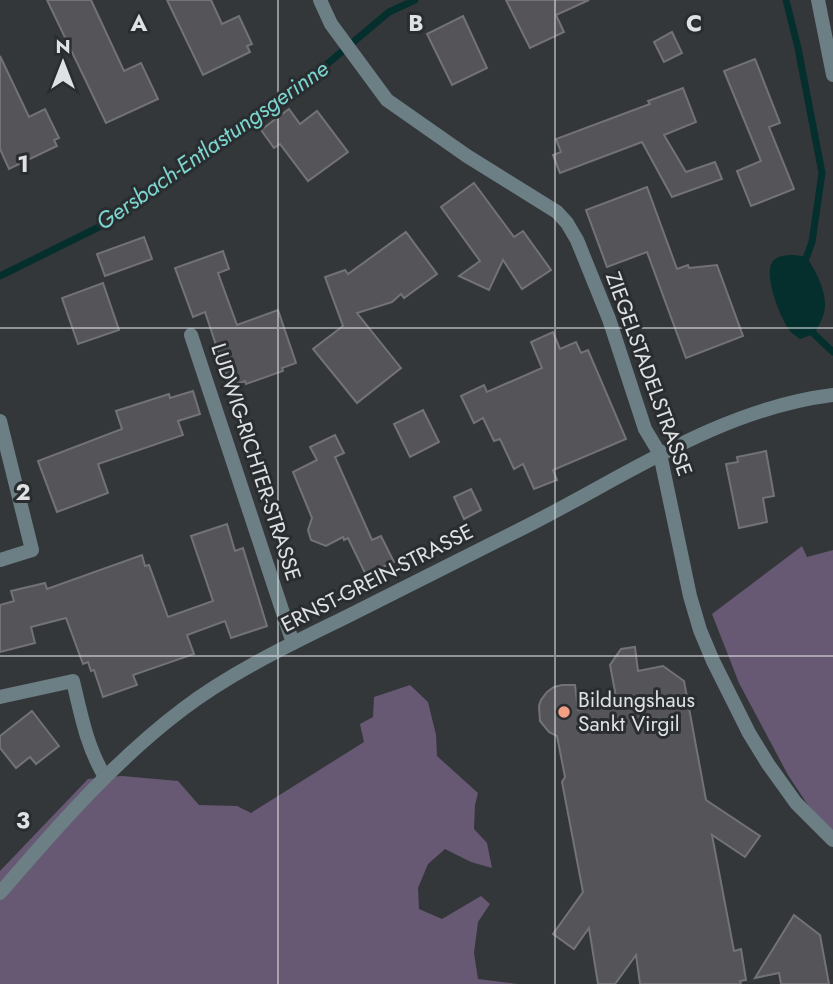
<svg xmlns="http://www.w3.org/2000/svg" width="833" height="984" font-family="Jost,sans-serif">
	<rect width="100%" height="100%" fill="#34373a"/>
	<!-- green -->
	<g fill="#675874">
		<path d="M802 546 807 557 833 550V837L823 828 788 775 739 683 712 614Z"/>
		<path d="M410 685 428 702 436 735 437 756 478 793 475 805 474 829 487 843 492 868 471 862 445 849 428 864 418 888 419 909 442 919 481 896 490 904 478 922 474 953 478 979 518 984H0V871L88 779 122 776 178 781 199 805 237 806 251 813 364 742 360 724 373 717 374 697Z"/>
	</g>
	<!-- water -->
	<path fill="#042f2d" d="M795 255 806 257C816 270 826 291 825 307 824 317 819 326 814 334L800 339C799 338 791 333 791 332 781 321 761 271 774 260 780 255 788 255 795 255Z"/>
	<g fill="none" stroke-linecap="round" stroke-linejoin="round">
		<!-- stream -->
		<g stroke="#042f2d" stroke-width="7">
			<path d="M786 0 798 48 822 173 812 242 804 264"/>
			<path d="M0 276 101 226 314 75 389 12 415 0"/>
			<path d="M810 327 814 334 833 352"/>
		</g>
	</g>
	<!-- building -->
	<g fill="#545459" stroke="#727277" stroke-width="2">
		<path d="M47 0H91L124 71 141 63 158 99 106 123Z"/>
		<path d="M167 0H211L222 24 239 16 252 44 247 46 250 52 203 75Z"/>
		<path d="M506 0H589L556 15 564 32 530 48Z"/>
		<path d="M463 16 487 68 452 85 427 34Z"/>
		<path d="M672 32 682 53 664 62 654 42Z"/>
		<path d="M0 56 29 117 45 109 59 138 54 140 57 146 9 169 0 149Z"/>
		<path d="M755 59 780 123 769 127 794 189 751 206 737 171 761 161 724 71Z"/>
		<path d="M683 88 696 122 664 135 686 172 715 162 722 179 672 197 642 142 560 173 553 155 561 152 556 139 650 104 648 101Z"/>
		<path d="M289 109 300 124 317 111 348 152 308 181 280 144 274 148 261 130Z"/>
		<path d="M474 183 514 237 523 231 551 270 522 289 503 260 489 290 459 276 480 261 441 207Z"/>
		<path d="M647 187 677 269 688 265 689 268 717 265 743 336 686 358 647 252 607 267 586 210Z"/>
		<path d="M406 232 437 274 404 298 401 294 392 302 357 313 401 368 357 403 313 349 343 326 325 277 345 270 348 274Z"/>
		<path d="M144 237 152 259 105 276 97 254Z"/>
		<path d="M223 251 229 269 218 273 237 325 278 310 296 363 282 368 283 371 246 384 245 381 230 387 205 312 193 317 175 268Z"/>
		<path d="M103 283 119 330 78 344 62 298Z"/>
		<path d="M553 332 560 349 576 342 581 353 588 350 626 439 553 470 557 480 534 489 523 464 514 469 500 439 494 441 483 418 474 423 461 396 484 385 487 392 542 368 531 342Z"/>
		<path d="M193 391 200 414 178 421 183 435 98 464 108 493 57 512 38 461 122 429 116 411 169 394 170 398Z"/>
		<path d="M423 410 439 442 410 457 394 424Z"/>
		<path d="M335 435 344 453 335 457 372 540 381 536 394 562 366 575 348 538 344 540 343 537 326 546 311 540 308 530 312 518 293 472 317 460 310 447Z"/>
		<path d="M766 451 774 496 763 498 767 522 739 528 726 464 738 462 737 457Z"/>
		<path d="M471 489 481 510 464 519 454 497Z"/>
		<path d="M227 524 235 551 243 548 267 626 231 638 225 621 187 635 194 654 133 675 137 685 103 697 94 670 91 671 88 662 83 664 66 618 31 627 35 643 0 652V605L14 601 11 591 45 583 47 589 142 555 145 566 149 565 168 617 213 601 191 536Z"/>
		<path d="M635 647 638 671 663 666 684 681 706 800 760 836 745 857 712 835 734 951 741 949 746 980 740 981 741 984H640L636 955 615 984H598L589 928 574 949 553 934 583 892 562 782 565 777 557 736 549 732 540 721 539 706 541 700 547 692 554 687 562 685H575L578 710 617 702 610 665 621 649Z"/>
		<path d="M32 711 59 746 36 764 30 757 16 768 0 748V736Z"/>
		<path d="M794 915 820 935 829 984H781L779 973 755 978Z"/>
	</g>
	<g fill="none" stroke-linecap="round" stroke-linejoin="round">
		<!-- minor -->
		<g stroke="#6b7f85" stroke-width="14">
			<path d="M320 0 331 24 387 100 467 156 557 212 567 223 577 240 609 319 645 429 660 454 690 596 700 630 713 661 749 733 768 764 796 803 833 840"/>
			<path d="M818 0 833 75"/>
			<path d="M191 335 293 643"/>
			<path d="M0 421 32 550 0 560"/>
			<path d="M0 697 73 681C81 715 87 747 105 777"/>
			<path d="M0 893C56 828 114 761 183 709 232 672 289 645 344 618 402 589 461 559 519 530 620 480 718 409 833 395"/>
		</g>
	</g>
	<!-- grid -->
	<path fill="none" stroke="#dfe1e3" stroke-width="2" stroke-opacity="0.55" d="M278 0V984M555 0V984M0 328H833M0 656H833"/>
	<!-- markers -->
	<circle fill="#f39f83" stroke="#2a2d30" stroke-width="2.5" cx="564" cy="712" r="7"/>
	<g text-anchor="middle" stroke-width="6" stroke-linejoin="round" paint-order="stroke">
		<!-- street labels -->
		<g font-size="21" fill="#dfe1e3" stroke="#2a2d30">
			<text transform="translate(649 374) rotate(70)" y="7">ZIEGELSTADELSTRASSE</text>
			<text transform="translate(256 462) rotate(72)" y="7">LUDWIG-RICHTER-STRASSE</text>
			<text transform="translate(377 578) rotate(-27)" y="7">ERNST-GREIN-STRASSE</text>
		</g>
		<!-- poi labels -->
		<g font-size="21" fill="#dfe1e3" stroke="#2a2d30" text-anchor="start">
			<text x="578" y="707">Bildungshaus<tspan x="578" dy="24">Sankt Virgil</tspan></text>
		</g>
		<!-- water labels -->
		<g font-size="23" font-style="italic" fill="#7dd5cf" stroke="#2a2d30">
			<text transform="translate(212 145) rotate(-35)" y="8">Gersbach-Entlastungsgerinne</text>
		</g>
	</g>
	<g font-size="23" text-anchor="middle" font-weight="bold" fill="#dfe1e3" stroke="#2a2d30" stroke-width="6" stroke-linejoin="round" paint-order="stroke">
		<text x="139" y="31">A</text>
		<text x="416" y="31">B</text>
		<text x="694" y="31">C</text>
		<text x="23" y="172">1</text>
		<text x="23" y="500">2</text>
		<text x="23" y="828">3</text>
	</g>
	<!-- north arrow -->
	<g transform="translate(63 63)" stroke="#2a2d30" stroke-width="5" paint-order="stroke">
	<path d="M0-5L12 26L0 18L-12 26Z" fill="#dfe1e3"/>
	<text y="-10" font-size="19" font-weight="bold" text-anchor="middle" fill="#dfe1e3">N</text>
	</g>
</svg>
